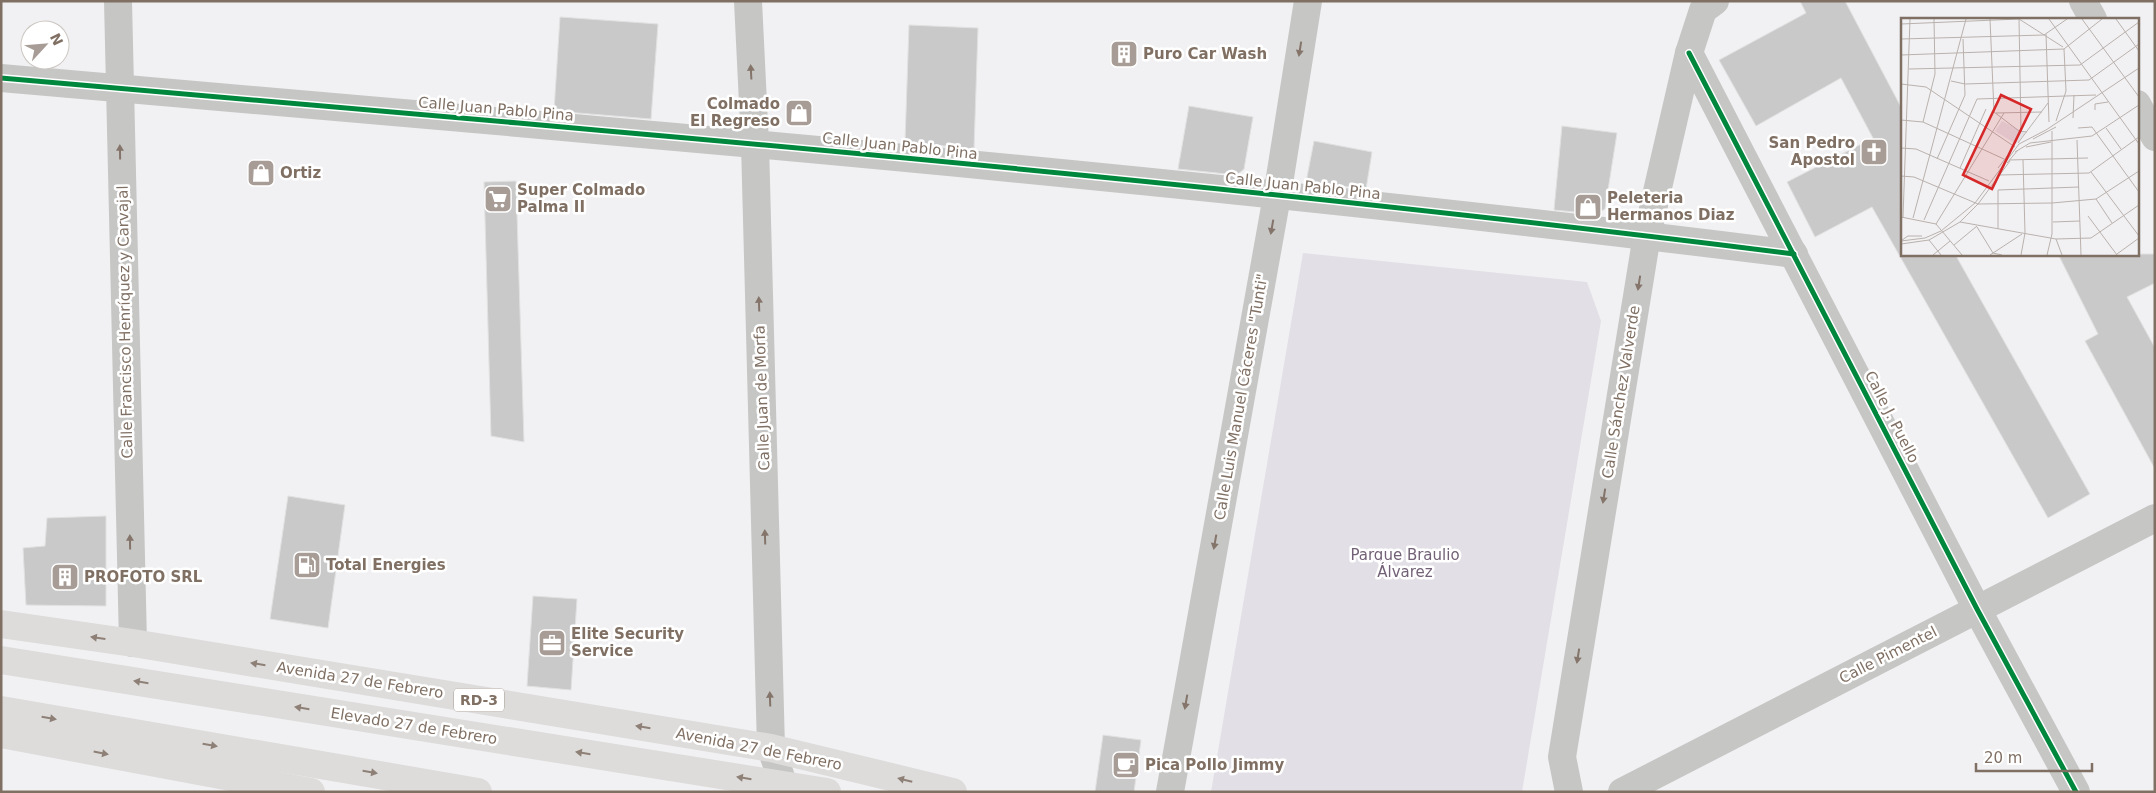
<svg xmlns="http://www.w3.org/2000/svg" width="2156" height="793" font-family="'DejaVu Sans',sans-serif">
	<rect width="100%" height="100%" fill="#f1f1f3"/>
	<!-- green -->
	<path fill="#e3dfe6" d="M1303 253 1587 282 1601 321 1522 792H1211Z"/>
	<!-- building -->
	<g fill="#cac9c9" stroke="#e1e1e2">
		<path d="M1800 1H1845L1902 109V254H1955L2090 494 2048 518 1872 207 1815 237 1787 182 1873 138 1841 78 1756 126 1719 60 1806 13Z"/>
		<path d="M560 17 658 24 651 119 554 111Z"/>
		<path d="M909 25 978 28 974 149 905 142Z"/>
		<path d="M1189 106 1253 117 1244 169 1237 175 1178 169Z"/>
		<path d="M1562 126 1617 133 1605 209 1596 214 1554 210Z"/>
		<path d="M1314 141 1372 152 1366 189 1306 182Z"/>
		<path d="M516 181 524 442 491 436 484 182Z"/>
		<path d="M2058 254H2155V283L2127 297 2155 348V469L2085 341 2098 334Z"/>
		<path d="M288 496 345 505 328 628 270 619Z"/>
		<path d="M106 516V606L26 605 23 548 45 546 47 518Z"/>
		<path d="M533 596 577 599 571 690 527 686Z"/>
		<path d="M1103 735 1141 740 1134 792H1095Z"/>
	</g>
	<g fill="none" stroke-linecap="round" stroke-linejoin="round">
		<!-- minor -->
		<g stroke="#c6c6c5" stroke-width="28">
			<path d="M118 1 133 643"/>
			<path d="M748 1 755 144 771 748 786 792"/>
			<path d="M2083 1 2093 19"/>
			<path d="M1689 53 1977 609 2076 792"/>
			<path d="M1 78C200 96 398 112 596 130 996 165 1396 204 1794 254"/>
			<path d="M2137 104 2155 137"/>
			<path d="M1170 792 1277 196 1308 1"/>
			<path d="M1569 792 1562 757 1647 235 1689 53 1703 10 1715 1"/>
			<path d="M1622 792 2155 518"/>
		</g>
		<!-- major -->
		<g stroke="#dddcdb" stroke-width="28">
			<path d="M1 624 133 643 771 748 953 792"/>
			<path d="M1 734 311 792"/>
		</g>
		<!-- highway -->
		<g stroke="#dddcdb" stroke-width="28">
			<path d="M1 660 827 792"/>
			<path d="M1 710 478 792"/>
		</g>
		<defs>
			<g id="cycleway">
				<path d="M1689 53 1977 609 2076 792"/>
				<path d="M1 78C200 96 398 112 596 130 996 165 1396 204 1794 254"/>
			</g>
		</defs>
		<!-- cycleway casing -->
		<use href="#cycleway" stroke="#fff" stroke-width="8"/>
		<!-- cycleway -->
		<use href="#cycleway" stroke="#00873e" stroke-width="5"/>
	</g>
	<!-- one-way arrows -->
	<defs><path id="oneway-solid" d="M-6-.8H1V-3.2L6.5 0L1 3.2V.8H-6Z" transform="scale(1.25)"/></defs>
	<g fill="#847469">
		<use href="#oneway-solid" transform="translate(1300 49) rotate(99)"/>
		<use href="#oneway-solid" transform="translate(751 72) rotate(-93)"/>
		<use href="#oneway-solid" transform="translate(120 152) rotate(-91)"/>
		<use href="#oneway-solid" transform="translate(1272 227) rotate(100)"/>
		<use href="#oneway-solid" transform="translate(1639 283) rotate(99)"/>
		<use href="#oneway-solid" transform="translate(759 304) rotate(-92)"/>
		<use href="#oneway-solid" transform="translate(1604 496) rotate(99)"/>
		<use href="#oneway-solid" transform="translate(765 537) rotate(-92)"/>
		<use href="#oneway-solid" transform="translate(130 542) rotate(-91)"/>
		<use href="#oneway-solid" transform="translate(1215 542) rotate(100)"/>
		<use href="#oneway-solid" transform="translate(1578 656) rotate(99)"/>
		<use href="#oneway-solid" transform="translate(770 699) rotate(-92)"/>
		<use href="#oneway-solid" transform="translate(1186 702) rotate(100)"/>
	</g>
	<g fill="#8e8076">
		<use href="#oneway-solid" transform="translate(98 638) rotate(-172)"/>
		<use href="#oneway-solid" transform="translate(258 664) rotate(-171)"/>
		<use href="#oneway-solid" transform="translate(141 682) rotate(-171)"/>
		<use href="#oneway-solid" transform="translate(302 708) rotate(-171)"/>
		<use href="#oneway-solid" transform="translate(49 718) rotate(10)"/>
		<use href="#oneway-solid" transform="translate(643 727) rotate(-171)"/>
		<use href="#oneway-solid" transform="translate(210 745) rotate(10)"/>
		<use href="#oneway-solid" transform="translate(101 753) rotate(11)"/>
		<use href="#oneway-solid" transform="translate(583 753) rotate(-171)"/>
		<use href="#oneway-solid" transform="translate(370 772) rotate(10)"/>
		<use href="#oneway-solid" transform="translate(744 778) rotate(-171)"/>
		<use href="#oneway-solid" transform="translate(905 780) rotate(-166)"/>
	</g>
	<!-- icons -->
	<defs>
		<symbol id="building-square" viewBox="-11 -11 22 22"><rect x="-9" y="-9" width="18" height="18" rx="4" fill="#a89d96" stroke="#fff"/><path d="M-4-6H4V6H1V3H-1V6H-4ZM-2.5-4.3h1.7v1.8h-1.7ZM.8-4.3h1.7v1.8H.8ZM-2.5-1h1.7V.8h-1.7ZM.8-1h1.7V.8H.8Z" fill="#fff"/></symbol>
		<symbol id="shop-square" viewBox="-11 -11 22 22"><rect x="-9" y="-9" width="18" height="18" rx="4" fill="#a89d96" stroke="#fff"/><path d="M-5-2.5h2.3a2.7 3.5 0 0 1 5.4 0H5L5.5 6h-11ZM-1.5-2.5h3a1.5 2.3 0 0 0-3 0Z" fill="#fff"/></symbol>
		<symbol id="church-square" viewBox="-11 -11 22 22"><rect x="-9" y="-9" width="18" height="18" rx="4" fill="#a89d96" stroke="#fff"/><path d="M-1.2-6h2.4v3.5h3.3v2.4h-3.3V6h-2.4V-.1h-3.3v-2.4h3.3Z" fill="#fff"/></symbol>
		<symbol id="supermarket-square" viewBox="-11 -11 22 22"><rect x="-9" y="-9" width="18" height="18" rx="4" fill="#a89d96" stroke="#fff"/><path d="M-6-5.5h2.5l.6 2H6L4.5 2H-2.5L-4.4-4H-6ZM-1.5 3.2a1.3 1.3 0 1 0 .1 0ZM3 3.2a1.3 1.3 0 1 0 .1 0Z" fill="#fff"/></symbol>
		<symbol id="fuel-square" viewBox="-11 -11 22 22"><rect x="-9" y="-9" width="18" height="18" rx="4" fill="#a89d96" stroke="#fff"/><path d="M-5.5-6h7V0h2V4h1.3V-2.5L3-4.5l.8-.8L6-3V5H2.5V1h-1V6h-7ZM-4.2-4.7v3.2H.2V-4.7Z" fill="#fff"/></symbol>
		<symbol id="office-square" viewBox="-11 -11 22 22"><rect x="-9" y="-9" width="18" height="18" rx="4" fill="#a89d96" stroke="#fff"/><path d="M-6-3h4V-5.5h4V-3h4V5H-6ZM-1-4.5V-3h2v-1.5ZM-6 0V1H6V0Z" fill="#fff"/></symbol>
		<symbol id="cafe-square" viewBox="-11 -11 22 22"><rect x="-9" y="-9" width="18" height="18" rx="4" fill="#a89d96" stroke="#fff"/><path d="M-5.5-4.5H6V0H3Q3 3.5 0 3.5H-2.5Q-5.5 3.5-5.5 0ZM3-3.2v2h1.7v-2ZM-6 4.5H4V6H-6Z" fill="#fff"/></symbol>
	</defs>
	<g fill-rule="evenodd">
		<use href="#building-square" x="1108" y="38" width="32" height="32"/>
		<use href="#shop-square" x="783" y="97" width="32" height="32"/>
		<use href="#church-square" x="1858" y="136" width="32" height="32"/>
		<use href="#shop-square" x="245" y="157" width="32" height="32"/>
		<use href="#supermarket-square" x="482" y="183" width="32" height="32"/>
		<use href="#shop-square" x="1572" y="191" width="32" height="32"/>
		<use href="#fuel-square" x="291" y="549" width="32" height="32"/>
		<use href="#building-square" x="49" y="561" width="32" height="32"/>
		<use href="#office-square" x="536" y="627" width="32" height="32"/>
		<use href="#cafe-square" x="1110" y="749" width="32" height="32"/>
	</g>
	<g text-anchor="middle" stroke-width="5" stroke-linejoin="round" paint-order="stroke">
		<!-- shield labels -->
		<rect fill="#fff" stroke="#a69b92" stroke-width="1" x="454" y="688.5" width="50" height="23" rx="4"/>
		<g font-size="14" font-weight="bold" fill="#807064">
			<text x="479" y="705">RD-3</text>
		</g>
		<!-- poi labels -->
		<g font-size="15" font-weight="bold" fill="#807064" stroke="#fff" text-anchor="start">
			<text x="1143" y="59">Puro Car Wash</text>
			<text x="780" y="109" text-anchor="end">Colmado<tspan x="780" dy="17">El Regreso</tspan></text>
			<text x="1855" y="148" text-anchor="end">San Pedro<tspan x="1855" dy="17">Apostol</tspan></text>
			<text x="280" y="178">Ortiz</text>
			<text x="517" y="195">Super Colmado<tspan x="517" dy="17">Palma II</tspan></text>
			<text x="1607" y="203">Peleteria<tspan x="1607" dy="17">Hermanos Diaz</tspan></text>
			<text x="326" y="570">Total Energies</text>
			<text x="84" y="582">PROFOTO SRL</text>
			<text x="571" y="639">Elite Security<tspan x="571" dy="17">Service</tspan></text>
			<text x="1145" y="770">Pica Pollo Jimmy</text>
		</g>
		<!-- street labels -->
		<g font-size="15" fill="#807064" stroke="#fff">
			<text transform="translate(496 109) rotate(5)" y="5">Calle Juan Pablo Pina</text>
			<text transform="translate(900 146) rotate(6)" y="5">Calle Juan Pablo Pina</text>
			<text transform="translate(1303 186) rotate(6)" y="5">Calle Juan Pablo Pina</text>
			<text transform="translate(125 322) rotate(-91)" y="5">Calle Francisco Henríquez y Carvajal</text>
			<text transform="translate(1621 392) rotate(-81)" y="5">Calle Sánchez Valverde</text>
			<text transform="translate(1241 397) rotate(-80)" y="5">Calle Luis Manuel Cáceres "Tunti"</text>
			<text transform="translate(762 398) rotate(-92)" y="5">Calle Juan de Morfa</text>
			<text transform="translate(1892 417) rotate(63)" y="5">Calle J. Puello</text>
			<text transform="translate(1888 655) rotate(-27)" y="5">Calle Pimentel</text>
			<text transform="translate(360 680) rotate(9)" y="5">Avenida 27 de Febrero</text>
			<text transform="translate(414 726) rotate(9)" y="5">Elevado 27 de Febrero</text>
			<text transform="translate(759 749) rotate(11)" y="5">Avenida 27 de Febrero</text>
		</g>
		<!-- park labels -->
		<g font-size="15" fill="#736277" stroke="#fff">
			<text x="1405" y="560">Parque Braulio<tspan x="1405" dy="17">Álvarez</tspan></text>
		</g>
	</g>
	<!-- overview -->
	<g transform="translate(1901 18)">
		<rect width="238" height="238" fill="#f1f1f3"/>
		<path d="M101 103 124 115 115 126 94 113Z" fill="#e3dfe6"/>
		<path fill="none" stroke="#bab1ad" stroke-width="1" d="M89 1 93 94 118 113 126 114M118 1 120 113M118 1 162 29M148 1 238 126M181 1 238 79M215 1 238 33M0 6 118 1M145 16 148 104M0 21 143 17 166 1M0 37 163 31 201 1M8 51 179 47 238 4M50 63 64 66 188 62 238 26M0 66 25 69 114 129M194 92V86L207 84M95 95 141 94M172 100 173 77M0 102 22 104 103 141M155 103 165 73 163 31M22 104 34 56 33 1M177 110 191 109 238 174M205 110 220 131M132 121 155 109M176 122 180 237M117 125 147 85M125 129 150 124M0 130 15 131 88 163M114 134 129 125 191 118 238 87M36 141 64 77 62 21M108 142 187 140M106 145 117 132M59 150 85 91M97 150 107 137M190 154 238 218M98 157 188 155 238 119M0 158 13 159 77 186 151 185 195 181 238 153M195 181 211 205M187 198 216 237M0 199 35 206 61 237M2 199 9 1M12 200 65 1M23 202 76 81 195 77M59 204 155 221 190 220 238 187M152 204 179 203M35 206 103 95M76 209 92 235 101 237M97 211V172L178 169M155 221 161 237M1 222 7 218H21M28 222 40 237M0 223 24 220 40 213 74 185 118 126 145 112 238 50M0 226 28 222 59 204 77 186 109 143M53 227 76 208M216 236 238 220M32 237 49 223M89 237 121 216M120 237 124 215 122 142M146 237 151 216V113"/>
		<path fill="#d62828" fill-opacity="0.15" stroke="#d62828" stroke-width="2.5" d="M100 77 130 91 91 171 62 157Z"/>
		<rect width="238" height="238" fill="none" stroke="#807064" stroke-width="2.5"/>
	</g>
	<!-- border -->
	<rect width="2156" height="793" fill="none" stroke="#807064" stroke-width="5"/>
	<!-- north arrow -->
	<g transform="translate(45 45) rotate(64)"><circle r="24" fill="#ffffff" stroke="#ccc6c1"/>
	<path d="M0-4L9 19L0 12L-9 19Z" fill="#a89d96"/>
	<text y="-8" font-size="14" font-weight="bold" text-anchor="middle" fill="#807064">N</text>
	</g>
	<!-- scale -->
	<path d="M1976 763v8h116v-8" fill="none" stroke="#807064" stroke-width="2.5"/>
	<text x="1984" y="763" font-size="15" fill="#807064" stroke="#ffffff" stroke-width="4" paint-order="stroke">20 m</text>
</svg>
